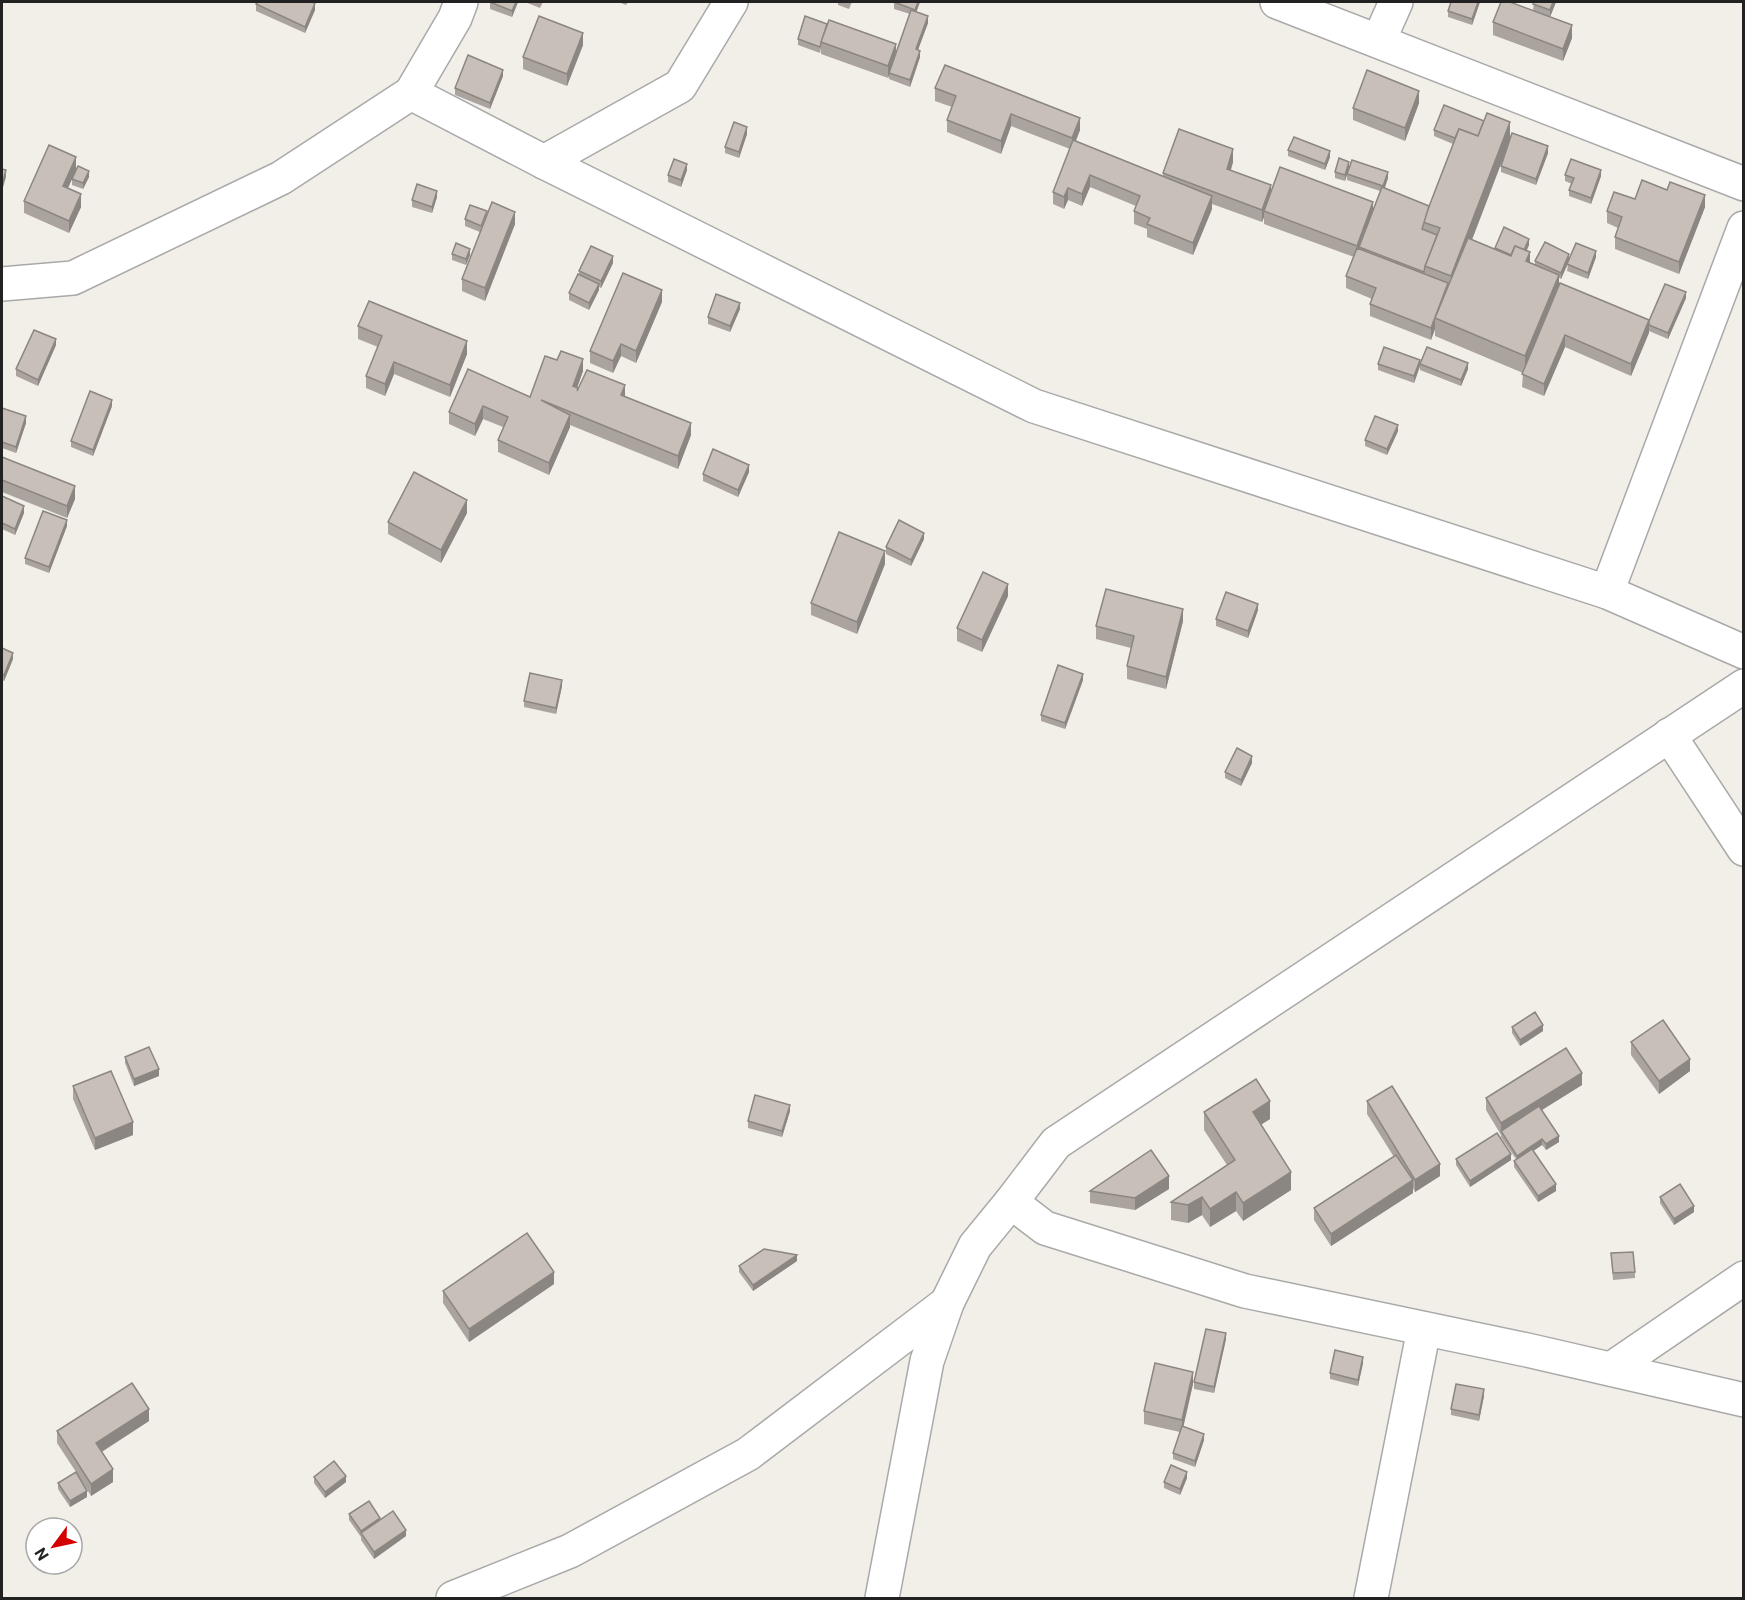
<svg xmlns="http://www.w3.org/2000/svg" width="1745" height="1600" font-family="Roboto,sans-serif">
	<rect width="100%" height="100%" fill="#f2efe9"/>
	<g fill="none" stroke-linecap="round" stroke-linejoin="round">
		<defs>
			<g id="street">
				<path d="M1277 2 1744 184"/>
				<path d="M1379 40 1396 2"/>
				<path d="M411 93 544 162 1034 406 1607 592 1744 652"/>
				<path d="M544 162 680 86 731 2"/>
				<path d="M2 284 73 278 281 178 411 93 455 18 461 2"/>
				<path d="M1607 592 1744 228"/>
				<path d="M1744 686 1056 1143 1011 1202 1045 1228 1245 1291 1527 1350 1744 1400"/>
				<path d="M1669 735 1744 849"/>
				<path d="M1611 1369 1744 1278"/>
				<path d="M453 1598 570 1551 748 1454 947 1303"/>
				<path d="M882 1598 927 1361 947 1303 975 1246 1011 1202"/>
				<path d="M1371 1598 1424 1329"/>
			</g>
		</defs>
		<!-- street casing -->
		<use href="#street" stroke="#a9a9a9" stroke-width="36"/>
		<!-- street -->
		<use href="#street" stroke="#fff" stroke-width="33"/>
	</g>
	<!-- wall -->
	<g fill="#aba49e">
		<path d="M490 2H518L512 17 490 9Z"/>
		<path d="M525 2H543L540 8Z"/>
		<path d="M618 2H628L626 5Z"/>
		<path d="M838 2H852L849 9 838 5Z"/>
		<path d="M894 2H920L916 12 928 23 918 50 920 57 910 87 889 79V75L888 78 821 54V48L820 53 798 45V39L805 16 896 54 910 14 894 9Z"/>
		<path d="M1480 2 1472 25 1448 17V11Z"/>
		<path d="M1534 2H1556L1550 17 1572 38 1563 61 1493 35V22L1533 10Z"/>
		<path d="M256 4 315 10 305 33 256 11Z"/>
		<path d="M583 45 567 86 523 69V57Z"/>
		<path d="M503 76 490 109 455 95V88Z"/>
		<path d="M935 88 1080 130 1076 141 1163 177V173L1233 162 1231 170 1271 192 1373 209 1380 191 1347 180V174L1345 181 1335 178V172L1349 168 1388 178 1385 188 1429 206 1453 144 1434 136V130L1510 139 1548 153 1536 185 1501 172V166L1503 159 1472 240 1495 249V248L1529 245 1526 251 1530 263 1535 265V261L1569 260 1596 257 1588 279 1567 271 1568 264 1561 279 1559 278V286L1649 320 1686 298 1668 339 1649 331 1631 376 1565 347 1544 396 1522 387 1523 373 1435 336V329L1431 340 1370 316V304L1372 299 1346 288V276L1354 257 1264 224V217L1262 222 1212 204V209L1193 255 1147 237V229L1134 224V211L1136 206 1090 187 1082 206 1068 200 1064 209 1053 204V192L1070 149 1011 126 1001 154 947 132V120L952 107 935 101Z"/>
		<path d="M1419 103 1405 141 1353 120V108Z"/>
		<path d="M747 134 739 158 725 153V147Z"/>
		<path d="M1288 150 1330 157 1325 170 1288 156Z"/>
		<path d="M76 170 68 188 81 207 69 233 24 213V201Z"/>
		<path d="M687 170 681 187 668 182V175Z"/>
		<path d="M1565 175 1601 176 1591 204 1569 196V190L1572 184 1565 181Z"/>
		<path d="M89 177 83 189 72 185V179Z"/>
		<path d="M437 197 432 213 412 207V200Z"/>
		<path d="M1635 199 1705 207 1679 274 1615 249V237L1618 228 1607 223V211Z"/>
		<path d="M487 214 515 224 485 301 462 291V279L480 232 465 226V219Z"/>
		<path d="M452 254 470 255 466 265 452 260Z"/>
		<path d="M613 263 601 288 599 287V290L589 310 569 300V293L579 275V271Z"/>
		<path d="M662 302 636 363 621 356 613 373 590 363V351Z"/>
		<path d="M740 309 730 332 708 324V317Z"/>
		<path d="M358 326 467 354 450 397 394 374 385 396 366 388V376L378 347 358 339Z"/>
		<path d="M56 345 38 386 16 376V369Z"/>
		<path d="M1378 364 1420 366 1414 383 1378 370Z"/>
		<path d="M1420 364 1468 369 1461 386 1420 370Z"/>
		<path d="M583 371 577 388 625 397 691 435 678 469 570 425V427L549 475 498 452V440L503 427 483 419 475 436 449 424V412L530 397Z"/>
		<path d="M112 406 93 456 71 447V441Z"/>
		<path d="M2 408 26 423 16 453 2 448Z"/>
		<path d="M1398 431 1387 455 1365 446V440Z"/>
		<path d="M2 457 75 499 67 518 2 492Z"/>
		<path d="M749 472 738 497 703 481V474Z"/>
		<path d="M2 496 24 513 15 535 2 529Z"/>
		<path d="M467 513 441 563 388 534V522Z"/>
		<path d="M67 526 49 573 25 564V558Z"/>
		<path d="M924 539 911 566 886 554V547Z"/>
		<path d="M885 564 857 634 811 615V603Z"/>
		<path d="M1008 596 982 652 957 641V628Z"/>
		<path d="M1258 610 1248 638 1216 626V619Z"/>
		<path d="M1183 621 1166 689 1127 679V666L1131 648 1096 639V626Z"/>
		<path d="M2 648 13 659 4 681 2 680Z"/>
		<path d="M1083 680 1065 729 1041 721V715Z"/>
		<path d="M562 686 556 714 524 707V701Z"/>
		<path d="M1252 763 1241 786 1225 778V772Z"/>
		<path d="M1512 1027 1543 1031 1520 1046 1512 1033Z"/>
		<path d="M1631 1042 1690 1071 1659 1094 1631 1055Z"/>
		<path d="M125 1057 159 1076 134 1086 125 1063Z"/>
		<path d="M1582 1085 1542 1110 1559 1142 1546 1150 1542 1145 1533 1151 1556 1191 1538 1202 1514 1167V1161L1516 1159 1501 1137V1135L1486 1110V1098Z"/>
		<path d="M73 1086 133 1135 95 1150 73 1099Z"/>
		<path d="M1367 1101 1440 1176 1415 1192 1413 1188V1193L1331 1246 1314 1220V1208L1394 1157 1367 1114Z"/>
		<path d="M790 1111 782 1137 748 1128V1121Z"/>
		<path d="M1204 1112 1270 1119 1261 1124 1291 1190 1243 1221 1236 1211 1210 1227 1202 1215 1188 1223 1171 1220V1202L1227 1165 1204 1130Z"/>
		<path d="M1456 1159 1511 1160 1470 1187 1456 1165Z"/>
		<path d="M1169 1189 1135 1210 1090 1203V1191Z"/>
		<path d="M1660 1197 1694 1212 1674 1225 1660 1203Z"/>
		<path d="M1611 1253 1635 1272V1278L1613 1280Z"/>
		<path d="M797 1261 753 1291 739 1272V1266Z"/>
		<path d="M554 1284 469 1342 443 1303V1291Z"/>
		<path d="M1226 1339 1214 1393 1194 1389V1382Z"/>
		<path d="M1363 1363 1358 1386 1330 1379V1373Z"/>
		<path d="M1193 1384 1183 1426 1204 1440 1195 1467 1173 1459V1453L1180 1432 1144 1424V1411Z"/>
		<path d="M1484 1396 1479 1421 1451 1415V1409Z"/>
		<path d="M149 1421 102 1452 113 1482 91 1496 78 1475 87 1497 70 1507 58 1489V1483L76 1472 57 1443V1431Z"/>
		<path d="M314 1477 346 1482 325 1498 314 1483Z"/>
		<path d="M1187 1478 1180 1495 1164 1488V1482Z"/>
		<path d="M349 1514 380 1520 406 1536 374 1559 361 1540V1537L349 1520Z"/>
	</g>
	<!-- shaded-wall -->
	<g fill="#8b8681">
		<path d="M516 2H518L512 17V11Z"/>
		<path d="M918 2H920L915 16V10Z"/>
		<path d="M1478 2H1480L1472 25V19Z"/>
		<path d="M1553 2H1556L1550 17V10Z"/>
		<path d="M315 3V10L305 33V27Z"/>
		<path d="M928 16V23L916 55V49Z"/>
		<path d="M1572 25V38L1563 61V49Z"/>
		<path d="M583 33V45L567 86V74Z"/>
		<path d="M896 44V56L888 78V66Z"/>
		<path d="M920 51V57L910 87V80Z"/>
		<path d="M503 70V76L490 109V103Z"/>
		<path d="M1419 91V103L1405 141V128Z"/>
		<path d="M1011 114V126L1001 154V141Z"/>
		<path d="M1080 118V130L1072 150V138Z"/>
		<path d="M1510 122V140L1451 294V276Z"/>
		<path d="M747 127V134L739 158V152Z"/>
		<path d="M1548 146V153L1536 185V179Z"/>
		<path d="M1233 149V162L1227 181V169Z"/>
		<path d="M1330 151V157L1325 170V164Z"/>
		<path d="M76 157V170L63 199V186Z"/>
		<path d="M1349 162V168L1345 181V175Z"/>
		<path d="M687 164V170L681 187V180Z"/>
		<path d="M6 170V177L2 191V185Z"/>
		<path d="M1601 170V176L1591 204V198Z"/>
		<path d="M89 171V177L83 189V183Z"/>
		<path d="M1388 172V178L1383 192V186Z"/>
		<path d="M1090 175V187L1082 206V194Z"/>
		<path d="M1271 185V198L1264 211V217L1262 222V210Z"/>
		<path d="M1068 188V200L1064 209V197Z"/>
		<path d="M437 191V197L432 213V207Z"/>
		<path d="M81 194V207L69 233V221Z"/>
		<path d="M1705 195V207L1679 274V262Z"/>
		<path d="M1212 196V209L1193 255V243Z"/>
		<path d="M1373 202V214L1359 247V255L1357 258V246Z"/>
		<path d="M515 212V224L485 301V288Z"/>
		<path d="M1529 239V245L1520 266V260Z"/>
		<path d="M470 249V255L466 265V259Z"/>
		<path d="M1596 251V257L1588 279V273Z"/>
		<path d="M1530 252V271L1526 261Z"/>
		<path d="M1569 254V260L1561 279V273Z"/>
		<path d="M613 256V263L601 288V281Z"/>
		<path d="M1559 275V293L1525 374V356Z"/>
		<path d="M1448 283V296L1435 318V329L1431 340V328Z"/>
		<path d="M599 284V290L589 310V303Z"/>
		<path d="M662 290V302L636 363V351Z"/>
		<path d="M1686 292V298L1668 339V333Z"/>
		<path d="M740 303V309L730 332V326Z"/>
		<path d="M1649 320V333L1631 376V364Z"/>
		<path d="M1565 335V347L1544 396V384Z"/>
		<path d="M56 339V345L38 386V380Z"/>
		<path d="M467 341V354L450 397V385Z"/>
		<path d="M621 344V356L613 373V361Z"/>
		<path d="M583 359V371L573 399V386Z"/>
		<path d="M1420 360V366L1414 383V376Z"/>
		<path d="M394 362V374L385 396V384Z"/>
		<path d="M1468 363V369L1461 386V380Z"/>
		<path d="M625 385V398L621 395Z"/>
		<path d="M112 400V406L93 456V450Z"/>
		<path d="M483 406V419L475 436V424Z"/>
		<path d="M570 415V427L549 475V463Z"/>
		<path d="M26 416V423L16 453V447Z"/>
		<path d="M691 423V435L678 469V456Z"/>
		<path d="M1398 425V431L1387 455V449Z"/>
		<path d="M749 465V472L738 497V490Z"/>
		<path d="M75 486V499L67 518V506Z"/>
		<path d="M467 500V513L441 563V550Z"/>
		<path d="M24 506V513L15 535V529Z"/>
		<path d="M67 520V526L49 573V567Z"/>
		<path d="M924 533V539L911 566V560Z"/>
		<path d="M885 551V564L857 634V622Z"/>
		<path d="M1008 584V596L982 652V640Z"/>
		<path d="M1258 604V610L1248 638V631Z"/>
		<path d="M1183 609V621L1166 689V677Z"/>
		<path d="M13 653V659L4 681V675Z"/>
		<path d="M1083 674V680L1065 729V723Z"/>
		<path d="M562 680V686L556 714V708Z"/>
		<path d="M1252 756V763L1241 786V780Z"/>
		<path d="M1543 1025V1031L1520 1046V1040Z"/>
		<path d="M1690 1059V1071L1659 1094V1081Z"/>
		<path d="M159 1069V1076L134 1086V1079Z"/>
		<path d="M1582 1073V1085L1503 1134 1501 1131V1123Z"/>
		<path d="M1270 1101V1119L1253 1130V1112Z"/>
		<path d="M790 1105V1111L782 1137V1131Z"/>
		<path d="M133 1122V1135L95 1150V1138Z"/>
		<path d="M1559 1136V1142L1546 1150V1144Z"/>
		<path d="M1542 1139V1145L1517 1162V1156Z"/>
		<path d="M1511 1154V1160L1470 1187V1181Z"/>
		<path d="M1440 1164V1176L1415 1192V1180Z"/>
		<path d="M1291 1172V1190L1243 1221V1203Z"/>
		<path d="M1169 1176V1189L1135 1210V1198Z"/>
		<path d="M1413 1180V1193L1331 1246V1234Z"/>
		<path d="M1556 1184V1191L1538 1202V1196Z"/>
		<path d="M1236 1192V1211L1210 1227V1209Z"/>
		<path d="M1202 1197V1215L1188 1223V1205Z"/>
		<path d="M1694 1206V1212L1674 1225V1219Z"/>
		<path d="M797 1255V1261L753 1291V1285Z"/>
		<path d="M554 1272V1284L469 1342V1329Z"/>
		<path d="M1226 1333V1339L1214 1393V1387Z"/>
		<path d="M1363 1357V1363L1358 1386V1380Z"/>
		<path d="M1193 1372V1384L1182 1433V1420Z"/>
		<path d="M1484 1389V1396L1479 1421V1415Z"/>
		<path d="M149 1409V1421L96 1455V1443Z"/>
		<path d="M1204 1434V1440L1195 1467V1461Z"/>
		<path d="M113 1469V1482L91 1496V1484Z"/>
		<path d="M1187 1472V1478L1180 1495V1489Z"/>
		<path d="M346 1476V1482L325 1498V1492Z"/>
		<path d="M87 1491V1497L70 1507V1501Z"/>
		<path d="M380 1518V1524L361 1533V1537V1531Z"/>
		<path d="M406 1530V1536L374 1559V1552Z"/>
	</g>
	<!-- building -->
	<g fill="#c7bfb8" stroke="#8b8681" stroke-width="1.5">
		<path d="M258 2H311L315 3 305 27 256 4Z"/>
		<path d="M490 2H516L512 11Z"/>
		<path d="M894 2H918L915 10Z"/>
		<path d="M1451 2H1478L1472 19 1448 11Z"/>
		<path d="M1501 2H1510L1572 25 1563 49 1493 22Z"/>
		<path d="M1534 2H1553L1550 10 1533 4Z"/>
		<path d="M911 10 928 16 916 49 920 51 910 80 889 73Z"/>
		<path d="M539 16 583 33 567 74 523 57Z"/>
		<path d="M805 16 827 24 820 47 798 39Z"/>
		<path d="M829 20 896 44 888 66 821 42Z"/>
		<path d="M468 55 503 70 490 103 455 88Z"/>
		<path d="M945 65 1080 118 1072 138 1011 114 1001 141 947 120 956 96 935 88Z"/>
		<path d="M1367 70 1419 91 1405 128 1353 108Z"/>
		<path d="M1444 105 1484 121 1478 136 1459 129 1455 138 1434 130Z"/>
		<path d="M1487 113 1510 122 1451 276 1425 266 1440 228 1423 222 1459 129 1478 136Z"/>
		<path d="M734 122 747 127 739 152 725 147Z"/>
		<path d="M1179 129 1233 149 1227 169 1271 185 1262 210 1163 173Z"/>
		<path d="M1512 133 1548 146 1536 179 1501 166Z"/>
		<path d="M1294 137 1330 151 1325 164 1288 150Z"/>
		<path d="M1073 140 1212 196 1193 243 1147 224 1150 218 1134 211 1140 196 1090 175 1082 194 1068 188 1064 197 1053 192Z"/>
		<path d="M49 145 76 157 63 186 81 194 69 221 24 201Z"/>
		<path d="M1339 158 1349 162 1345 175 1335 172Z"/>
		<path d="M674 159 687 164 681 180 668 175Z"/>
		<path d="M1571 159 1601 170 1591 198 1569 190 1574 178 1565 175Z"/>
		<path d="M1352 160 1388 172 1383 186 1347 174Z"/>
		<path d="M78 166 89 171 83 183 72 179Z"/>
		<path d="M1280 167 1373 202 1357 246 1264 211Z"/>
		<path d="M2 169 6 170 2 185Z"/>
		<path d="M1642 180 1667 190 1670 182 1705 195 1679 262 1615 237 1622 217 1607 211 1614 192 1635 199Z"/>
		<path d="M417 184 437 191 432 207 412 200Z"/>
		<path d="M1382 187 1429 206 1422 229 1437 235 1425 266 1424 272 1359 247Z"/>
		<path d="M492 202 515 212 485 288 462 279Z"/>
		<path d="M470 205 487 211 481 226 465 219Z"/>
		<path d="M1504 227 1529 239 1524 250 1515 246 1511 255 1495 248Z"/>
		<path d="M1468 238 1511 256 1515 246 1530 252 1526 261 1559 275 1525 356 1435 318Z"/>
		<path d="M1545 242 1569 254 1561 273 1535 261Z"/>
		<path d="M456 243 470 249 466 259 452 254Z"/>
		<path d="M1576 243 1596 251 1588 273 1567 264Z"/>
		<path d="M591 246 613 256 601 281 579 271Z"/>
		<path d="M1357 248 1448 283 1431 328 1370 304 1376 288 1346 276Z"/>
		<path d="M623 273 662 290 636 351 621 344 613 361 590 351Z"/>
		<path d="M578 274 599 284 589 303 569 293Z"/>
		<path d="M1560 283 1649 320 1631 364 1565 335 1544 384 1522 374Z"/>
		<path d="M1665 284 1686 292 1668 333 1649 325V321Z"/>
		<path d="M716 294 740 303 730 326 708 317Z"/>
		<path d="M369 301 467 341 450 385 394 362 385 384 366 376 382 336 358 326Z"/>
		<path d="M34 330 56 339 38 380 16 369Z"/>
		<path d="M1384 347 1420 360 1414 376 1378 364Z"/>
		<path d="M1427 347 1468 363 1461 380 1420 364Z"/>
		<path d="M561 351 583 359 573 386 578 388 577 391 587 370 625 385 621 395 691 423 678 456 541 400 570 415 549 463 498 440 508 417 483 406 475 424 449 412 468 369 530 397 545 356 557 360Z"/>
		<path d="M90 391 112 400 93 450 71 441Z"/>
		<path d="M2 408 26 416 16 447 2 442Z"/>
		<path d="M1375 416 1398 425 1387 449 1365 440Z"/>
		<path d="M713 449 749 465 738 490 703 474Z"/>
		<path d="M2 457 75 486 67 506 2 480Z"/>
		<path d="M414 472 467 500 441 550 388 522Z"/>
		<path d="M2 496 24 506 15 529 2 523Z"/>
		<path d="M43 511 67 520 49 567 25 558Z"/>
		<path d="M899 520 924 533 911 560 886 547Z"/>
		<path d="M839 532 885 551 857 622 811 603Z"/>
		<path d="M983 572 1008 584 982 640 957 628Z"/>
		<path d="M1106 589 1183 609 1166 677 1127 666 1134 636 1096 626Z"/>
		<path d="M1226 592 1258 604 1248 631 1216 619Z"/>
		<path d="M2 648 13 653 4 675 2 674Z"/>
		<path d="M1058 665 1083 674 1065 723 1041 715Z"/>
		<path d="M530 673 562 680 556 708 524 701Z"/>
		<path d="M1237 748 1252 756 1241 780 1225 772Z"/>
		<path d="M1535 1012 1543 1025 1520 1040 1512 1027Z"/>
		<path d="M1663 1020 1690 1059 1659 1081 1631 1042Z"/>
		<path d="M149 1047 159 1069 134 1079 125 1057Z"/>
		<path d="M1566 1048 1582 1073 1501 1123 1486 1098Z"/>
		<path d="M111 1071 133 1122 95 1138 73 1086Z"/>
		<path d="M1256 1079 1270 1101 1253 1112 1291 1172 1243 1203 1236 1192 1210 1209 1202 1197 1188 1205 1171 1202 1235 1160 1204 1112Z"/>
		<path d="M1392 1086 1440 1164 1415 1180 1367 1101Z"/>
		<path d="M755 1095 790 1105 782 1131 748 1121Z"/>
		<path d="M1539 1106 1559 1136 1546 1144 1542 1139 1517 1156 1501 1131Z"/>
		<path d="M1497 1133 1511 1154 1470 1181 1456 1159Z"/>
		<path d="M1532 1149 1556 1184 1538 1196 1514 1161Z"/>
		<path d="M1151 1150 1169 1176 1135 1198 1090 1191Z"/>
		<path d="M1396 1155 1413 1180 1331 1234 1314 1208Z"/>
		<path d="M1680 1184 1694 1206 1674 1219 1660 1197Z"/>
		<path d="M527 1233 554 1272 469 1329 443 1291Z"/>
		<path d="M764 1249 797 1255 753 1285 739 1266Z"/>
		<path d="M1633 1252 1635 1272 1613 1273 1611 1253Z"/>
		<path d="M1206 1329 1226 1333 1214 1387 1194 1382Z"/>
		<path d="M1335 1350 1363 1357 1358 1380 1330 1373Z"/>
		<path d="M1155 1363 1193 1372 1182 1420 1144 1411Z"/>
		<path d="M132 1383 149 1409 96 1443 113 1469 91 1484 57 1431Z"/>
		<path d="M1456 1384 1484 1389 1479 1415 1451 1409Z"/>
		<path d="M1182 1426 1204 1434 1195 1461 1173 1453Z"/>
		<path d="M334 1461 346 1476 325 1492 314 1477Z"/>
		<path d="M1171 1465 1187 1472 1180 1489 1164 1482Z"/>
		<path d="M76 1472 87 1491 70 1501 58 1483Z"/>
		<path d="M369 1501 380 1518 361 1531 349 1514Z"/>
		<path d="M393 1511 406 1530 374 1552 361 1533Z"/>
	</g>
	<!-- border -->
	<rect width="1745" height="1600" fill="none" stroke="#222222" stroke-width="6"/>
	<!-- north arrow -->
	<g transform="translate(54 1546) rotate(237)"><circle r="28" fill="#ffffff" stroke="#a7a7a7" stroke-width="1.5"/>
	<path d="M0-4.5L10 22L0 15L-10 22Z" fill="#d40000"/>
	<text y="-9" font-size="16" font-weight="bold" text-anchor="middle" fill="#222222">N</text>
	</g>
</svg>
